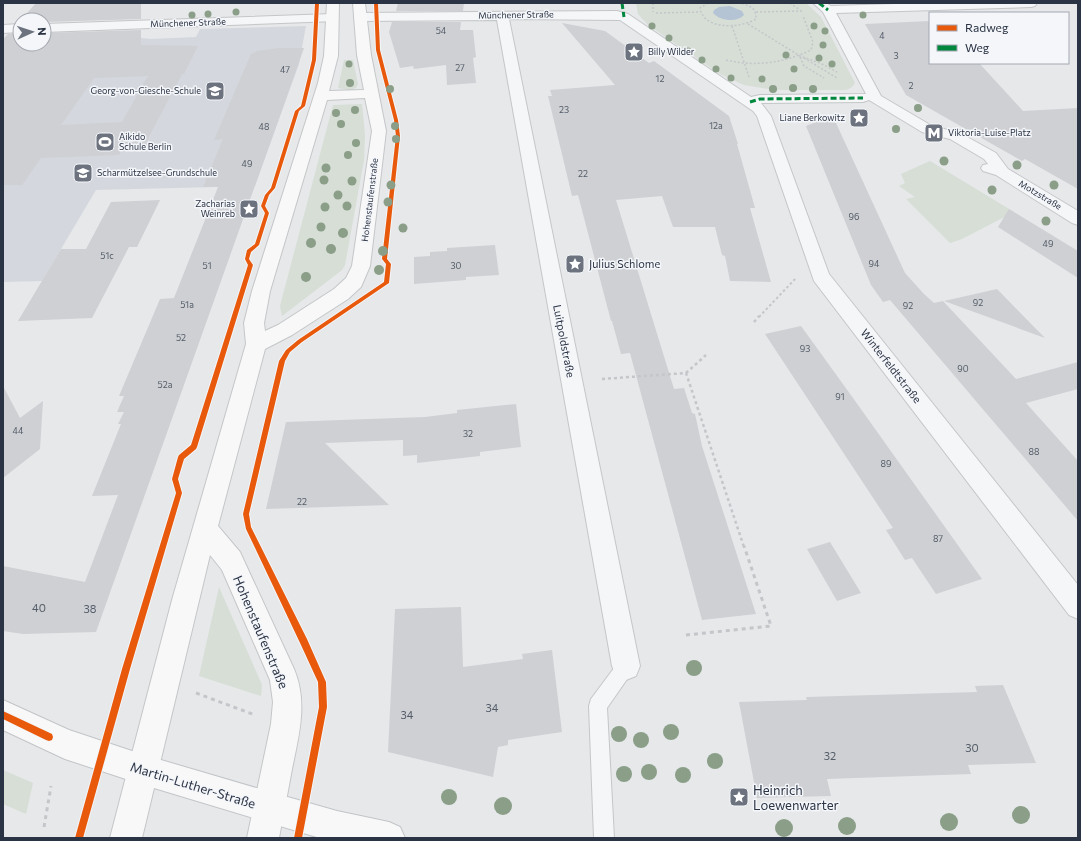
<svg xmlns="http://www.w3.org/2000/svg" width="1081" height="841" font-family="Commissioner,sans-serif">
	<rect width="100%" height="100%" fill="#e6e8ea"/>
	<!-- built -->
	<path fill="#d4d7dd" d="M306 26 299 64 255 186 96 190 42 281 3 282V90L141 38 151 39 196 37 200 29Z"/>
	<!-- green -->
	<g fill="#d6ded6">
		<path d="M636 3H806L821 17 855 83C851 90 846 90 839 90H774L744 85 720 74 648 25 638 14Z"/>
		<path d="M344 60H353L358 84 356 88 349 90 338 88Z"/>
		<path d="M362 104 365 135 364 160 345 265 342 270 282 316 280 306 333 105Z"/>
		<path d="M930 161 1014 212 962 239 950 243 906 199 915 197 899 186 905 183 901 174Z"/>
		<path d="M219 587 262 685 261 696 199 676Z"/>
		<path d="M3 770 33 783 26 814 3 804Z"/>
	</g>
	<!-- water -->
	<path fill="#b4c4d5" d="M730 6 742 11 744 15C737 23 720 21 713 13L714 10 719 7Z"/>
	<!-- building -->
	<g fill="#ced0d3" fill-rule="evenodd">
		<path d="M36 3H141V19L44 22V20H21Z"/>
		<path d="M398 3H464L463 11H396Z"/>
		<path d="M930 21V63H979L1023 111 1078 108V189L1025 159 1022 161 906 95 865 24Z"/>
		<path d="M392 22H461L460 30H473L476 57 473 58 476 83 447 85 446 65 414 69 413 66 400 68 389 32Z"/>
		<path d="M562 23 605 31 649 63 654 61 729 116 738 144H737L755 208H750L771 282 730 281 725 256 722 255 715 227H673L662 196 616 200 674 389 684 388 692 413 695 414 702 446 756 614 702 620 630 353 621 354 612 321H611L578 195 572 196 548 96H552L550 90 615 85Z"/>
		<path d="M141 30V45L198 46 184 74H182L144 146 124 147 119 155 41 158 22 185H3V39L8 34H20V44H44V33ZM148 76 122 122 61 125 94 78Z"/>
		<path d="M279 48H304L96 632 23 634 3 631V566L85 582 118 495 92 496 121 424H118L124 412H117L124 396H119L160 299 174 298 218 187H203L223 139 214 140 251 54 257 51Z"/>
		<path d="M821 120 836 123 905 273 924 294 934 303 943 301 1016 379 1078 362V389L1026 403 1078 461V521L890 300 883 302 871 285 806 126Z"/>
		<path d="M160 200 137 247H129L92 318 18 321 61 249H86L111 202Z"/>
		<path d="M1009 209 1078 251V278L998 227Z"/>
		<path d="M495 245 499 275 466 277V280L414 284V257L430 256V252L447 251V248Z"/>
		<path d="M997 289 1045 338 944 301Z"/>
		<path d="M801 326 853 398 982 579 936 594 912 558 905 560 886 530 893 528 765 334Z"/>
		<path d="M3 386 20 418 43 401 40 449 3 478Z"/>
		<path d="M516 404 521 447 480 452V456L417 463V455L403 456V440L325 443 389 505 266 509 286 422 425 417 457 413V410Z"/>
		<path d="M830 542 861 593 837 601 807 549Z"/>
		<path d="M461 607 463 667 523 659 522 654 552 650 562 732 508 740V745L498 747 493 777 388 752 395 609Z"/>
		<path d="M1003 685 1036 763 968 765 971 774 827 779 831 796 757 798 739 702 807 700 806 697 977 692 975 686Z"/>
	</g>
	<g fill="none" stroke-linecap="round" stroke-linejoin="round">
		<defs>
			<path id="lane" d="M626 657 632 660 635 666 632 672 607 708 614 838H594L589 706 591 699 620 660Z"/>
			<g id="street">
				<path d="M813 3H826L831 6 927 3H1037L1035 6 1031 7 836 13 881 96 932 126 960 133 996 153 1008 169 1078 211V225L1072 223 996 175 983 171 981 168 983 165 988 164 984 159 950 139 922 132 869 100 863 102 761 103 771 116 829 274 1078 585V619L1069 615 814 281 757 116 753 111 620 20 509 19 640 666 636 676 626 680 616 676 612 666 497 20 360 21 356 20 354 17 356 14 360 13 617 11 628 14 751 97 760 95 866 94 823 12Z"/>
				<path d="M332 14 336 15 338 18 336 21 44 32V24Z"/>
				<path d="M20 24V32L3 33V25Z"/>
			</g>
			<path id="secondary" d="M327 3H339L338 56 329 91 364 90 357 55 353 3H365L371 55 386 131 370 266 361 287 348 299 292 335 265 349 218 526 240 552 294 669C308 702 299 735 292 769 288 792 283 815 279 838H247L271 724 273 702 270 680 222 570 210 555 142 838H110L172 600 246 344 244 323 252 291 318 83 324 56ZM365 98 372 131 352 266 346 278 334 289 278 325 265 331 264 323 270 291 327 100Z"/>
			<path id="primary" d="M3 700 69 730 144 755 270 792 337 811 389 822 400 827 405 838H320L144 785 65 759 3 730Z"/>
		</defs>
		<!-- lane casing -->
		<use href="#lane" stroke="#c4c6c8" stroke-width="2"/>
		<!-- street casing -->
		<use href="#street" stroke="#c4c6c8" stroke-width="2"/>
		<!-- secondary casing -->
		<use href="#secondary" stroke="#c4c6c8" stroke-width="2"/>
		<!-- primary casing -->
		<use href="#primary" stroke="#c2c5c8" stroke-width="2"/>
		<!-- path-far3 -->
		<g stroke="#c5c6ca" stroke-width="1.5" stroke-dasharray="2 2" stroke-linecap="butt">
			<path d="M653 3V12"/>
			<path d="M708 3 700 8C704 31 741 28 756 19 756 7 751 7 741 3"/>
			<path d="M790 3 800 10"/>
			<path d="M756 12 802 11"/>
			<path d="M656 13 700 12"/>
			<path d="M748 24 800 56 820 63 837 72"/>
			<path d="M732 26 749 77"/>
			<path d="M800 57 804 66 824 78"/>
			<path d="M804 58 837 78"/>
			<path d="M726 60C755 67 784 63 811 50L813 42 803 16"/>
		</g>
		<!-- path-far2 -->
		<path stroke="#c5c6ca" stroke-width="2" stroke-dasharray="2.5 2.5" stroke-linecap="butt" d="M759 317 796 278"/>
		<!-- path-far1 -->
		<g stroke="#c5c6ca" stroke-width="2.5" stroke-dasharray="3 3" stroke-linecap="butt">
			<path d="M754 322 759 316"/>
			<path d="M686 373 706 355"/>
			<path d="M602 379 686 373 744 547"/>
		</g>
		<!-- path -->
		<g stroke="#c5c6ca" stroke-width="3" stroke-dasharray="4 4" stroke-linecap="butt">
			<path d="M686 635 771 626 744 546"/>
			<path d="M196 693 255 715"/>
			<path d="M44 827 51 786"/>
		</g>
		<!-- lane -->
		<use href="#lane" fill="#f5f6f7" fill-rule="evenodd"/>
		<!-- street -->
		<use href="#street" fill="#f5f6f7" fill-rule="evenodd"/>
		<!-- secondary -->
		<use href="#secondary" fill="#f8f8f8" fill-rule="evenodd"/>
		<!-- primary -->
		<use href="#primary" fill="#f8f8f8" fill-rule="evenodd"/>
		<!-- quiet -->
		<g stroke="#00873e" stroke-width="3" stroke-dasharray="6 3" stroke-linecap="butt">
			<path d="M622 3 624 17"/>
			<path d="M819 3 828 10"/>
			<path d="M750 102 760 99 863 98"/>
		</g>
		<defs>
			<g id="cycleway">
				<path d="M315 3H319L316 60 305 106 299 111 275 188 269 195 265 206 269 213 259 245 251 252 249 259 253 265 197 447 196 449 184 459 178 479 182 493 130 669 83 838H75L122 669 176 493 172 479 178 457 179 455 191 445 248 265 245 259 247 250 255 244 265 213 261 206 265 195 271 188 295 111 301 106 312 60Z"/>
				<path d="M374 3H378L380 50 398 120 400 136 387 259 391 264 389 283 302 342 290 352 285 361 249 514 251 527 307 639 326 682 327 707 302 838H294L319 707 318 682 301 645 246 529 243 514 279 361 286 350 298 340 384 282 386 264 382 259 396 136 394 120 376 50Z"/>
				<path d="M3 711 52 734 53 737 52 740 49 741 46 740 3 719Z"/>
			</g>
		</defs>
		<!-- cycleway casing -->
		<use href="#cycleway" stroke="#f4f6f9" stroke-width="2"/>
		<!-- cycleway -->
		<use href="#cycleway" fill="#e8590c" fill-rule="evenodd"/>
	</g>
	<!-- trees -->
	<g fill="#8a9e88">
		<circle cx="236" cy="12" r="3.5"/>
		<circle cx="208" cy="14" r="3.5"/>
		<circle cx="192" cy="15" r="3.5"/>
		<circle cx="863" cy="15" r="3.5"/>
		<circle cx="652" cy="26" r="3.5"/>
		<circle cx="814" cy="26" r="3.5"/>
		<circle cx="825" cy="31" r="3.5"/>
		<circle cx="669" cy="38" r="3.5"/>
		<circle cx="823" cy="45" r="3.5"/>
		<circle cx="688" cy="51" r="3.5"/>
		<circle cx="786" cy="55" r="3.5"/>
		<circle cx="819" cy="58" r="3.5"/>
		<circle cx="702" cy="60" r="3.5"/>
		<circle cx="349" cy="64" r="3.5"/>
		<circle cx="832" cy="64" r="3.5"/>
		<circle cx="716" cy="69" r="3.5"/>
		<circle cx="794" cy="69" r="3.5"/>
		<circle cx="731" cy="78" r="3.5"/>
		<circle cx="762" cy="79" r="3.5"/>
		<circle cx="350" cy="83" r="4"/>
		<circle cx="793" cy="88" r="4"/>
		<circle cx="390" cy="89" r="4"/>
		<circle cx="773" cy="89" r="4"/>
		<circle cx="813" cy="89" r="4"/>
		<circle cx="918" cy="108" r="4"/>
		<circle cx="355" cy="110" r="4"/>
		<circle cx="336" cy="113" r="4"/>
		<circle cx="341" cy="124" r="4"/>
		<circle cx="395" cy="126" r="4"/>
		<circle cx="896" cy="129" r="4"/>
		<circle cx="961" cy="133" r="4"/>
		<circle cx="396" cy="139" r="4"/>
		<circle cx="356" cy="143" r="4"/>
		<circle cx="348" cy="155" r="4"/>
		<circle cx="944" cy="161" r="4.5"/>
		<circle cx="1017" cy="165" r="4.5"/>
		<circle cx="326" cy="168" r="4.5"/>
		<circle cx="324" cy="180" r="4.5"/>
		<circle cx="352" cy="181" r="4.5"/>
		<circle cx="391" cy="185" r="4.5"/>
		<circle cx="1054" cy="185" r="4.5"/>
		<circle cx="992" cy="190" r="4.5"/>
		<circle cx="338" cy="195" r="4.5"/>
		<circle cx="388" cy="202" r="4.5"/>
		<circle cx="347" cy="206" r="4.5"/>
		<circle cx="325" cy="207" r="4.5"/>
		<circle cx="1046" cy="221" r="4.5"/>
		<circle cx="321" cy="227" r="4.5"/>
		<circle cx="403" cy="228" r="4.5"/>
		<circle cx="343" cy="233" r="5"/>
		<circle cx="311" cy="243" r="5"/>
		<circle cx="331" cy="249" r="5"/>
		<circle cx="383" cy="251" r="5"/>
		<circle cx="379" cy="270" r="5"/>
		<circle cx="306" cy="277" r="5"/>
		<circle cx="694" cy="668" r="8"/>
		<circle cx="671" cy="732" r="8"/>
		<circle cx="619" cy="734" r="8"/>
		<circle cx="641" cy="740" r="8"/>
		<circle cx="715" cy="761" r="8"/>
		<circle cx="649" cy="772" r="8"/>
		<circle cx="624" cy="774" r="8"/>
		<circle cx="683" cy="775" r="8"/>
		<circle cx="449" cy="797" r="8"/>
		<circle cx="503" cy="806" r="9"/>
		<circle cx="1021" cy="815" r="9"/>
		<circle cx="949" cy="822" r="9"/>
		<circle cx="847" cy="826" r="9"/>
		<circle cx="784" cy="828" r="9"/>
	</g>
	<!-- icons -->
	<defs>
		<symbol id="sight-square" viewBox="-11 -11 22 22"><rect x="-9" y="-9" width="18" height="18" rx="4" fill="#6c737f" stroke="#f4f6f9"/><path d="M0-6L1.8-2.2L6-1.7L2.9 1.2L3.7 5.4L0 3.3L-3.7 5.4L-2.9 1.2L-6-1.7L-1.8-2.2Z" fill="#fff"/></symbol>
		<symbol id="school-square" viewBox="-11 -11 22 22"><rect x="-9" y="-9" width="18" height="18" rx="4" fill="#6c737f" stroke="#f4f6f9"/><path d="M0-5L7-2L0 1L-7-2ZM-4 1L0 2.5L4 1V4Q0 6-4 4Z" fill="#fff"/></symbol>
		<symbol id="metro-square" viewBox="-11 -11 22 22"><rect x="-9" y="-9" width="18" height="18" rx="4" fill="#6c737f" stroke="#f4f6f9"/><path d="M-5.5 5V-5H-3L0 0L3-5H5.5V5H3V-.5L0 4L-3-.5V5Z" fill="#fff"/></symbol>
		<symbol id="stadium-square" viewBox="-11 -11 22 22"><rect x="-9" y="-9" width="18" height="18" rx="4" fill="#6c737f" stroke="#f4f6f9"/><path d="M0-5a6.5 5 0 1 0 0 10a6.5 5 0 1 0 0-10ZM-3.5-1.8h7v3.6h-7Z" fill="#fff"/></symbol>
	</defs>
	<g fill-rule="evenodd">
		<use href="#sight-square" x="623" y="41" width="22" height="22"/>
		<use href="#school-square" x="204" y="80" width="22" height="22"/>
		<use href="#sight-square" x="848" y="107" width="22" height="22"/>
		<use href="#metro-square" x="923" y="122" width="22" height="22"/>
		<use href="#stadium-square" x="94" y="131" width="22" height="22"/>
		<use href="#school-square" x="72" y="162" width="22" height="22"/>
		<use href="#sight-square" x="238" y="198" width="22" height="22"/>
		<use href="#sight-square" x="564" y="253" width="22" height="22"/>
		<use href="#sight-square" x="728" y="786" width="22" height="22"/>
	</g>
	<g text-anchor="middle" stroke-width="3" stroke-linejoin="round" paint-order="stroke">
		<!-- far-street labels -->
		<g font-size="9" fill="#2b3445" stroke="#f4f6f9">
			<text transform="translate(516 15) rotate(-1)" y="3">Münchener Straße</text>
			<text transform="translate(188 23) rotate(-2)" y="3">Münchener Straße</text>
			<text transform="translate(1040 195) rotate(31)" y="3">Motzstraße</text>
			<text transform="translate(370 200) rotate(-83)" y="3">Hohenstaufenstraße</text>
		</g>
		<!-- number labels -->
		<g font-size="9" fill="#545c69">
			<text x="441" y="34">54</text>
			<text x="882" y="39">4</text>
			<text x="896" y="59">3</text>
			<text x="460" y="71">27</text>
			<text x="285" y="73">47</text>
			<text x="660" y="82">12</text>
			<text x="911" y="89">2</text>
			<text x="564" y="113">23</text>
			<text x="716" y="129">12a</text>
			<text x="264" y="130">48</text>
			<text x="247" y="167">49</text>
			<text x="583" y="177">22</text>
			<text x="854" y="220">96</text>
			<text x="1048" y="247">49</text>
			<text x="107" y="259">51c</text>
			<text x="874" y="267">94</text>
			<text x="207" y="269">51</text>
			<text x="456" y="269">30</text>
			<text x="978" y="306">92</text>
			<text x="187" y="308">51a</text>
			<text x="908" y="309">92</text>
			<text x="181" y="341">52</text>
			<text x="805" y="352">93</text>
			<text x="963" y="372">90</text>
			<text x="165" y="388">52a</text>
			<text x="840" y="400">91</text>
			<text x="18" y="434">44</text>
			<text x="468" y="437">32</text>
			<text x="1034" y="455">88</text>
			<text x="886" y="467">89</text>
			<text x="302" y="505">22</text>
			<text x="938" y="542">87</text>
		</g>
		<!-- far-poi labels -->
		<g font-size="9" fill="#2b3445" stroke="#f4f6f9" text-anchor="start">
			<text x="648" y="55">Billy Wilder</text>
			<text x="201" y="94" text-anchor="end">Georg-von-Giesche-Schule</text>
			<text x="845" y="121" text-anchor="end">Liane Berkowitz</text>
			<text x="948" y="136">Viktoria-Luise-Platz</text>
			<text x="119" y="140">Aikido<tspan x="119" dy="10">Schule Berlin</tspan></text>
			<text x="97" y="176">Scharmützelsee-Grundschule</text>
			<text x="235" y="207" text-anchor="end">Zacharias<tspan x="235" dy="10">Weinreb</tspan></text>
		</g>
		<!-- poi labels -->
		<g font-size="11" fill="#2b3445" stroke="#f4f6f9" text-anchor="start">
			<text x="589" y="268">Julius Schlome</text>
		</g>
		<!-- street labels -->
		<g font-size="11" fill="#2b3445" stroke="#f4f6f9">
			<text transform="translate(564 341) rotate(79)" y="4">Luitpoldstraße</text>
			<text transform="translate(891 366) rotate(52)" y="4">Winterfeldtstraße</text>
		</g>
		<!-- near-number labels -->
		<g font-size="11" fill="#545c69">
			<text x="39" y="612">40</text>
			<text x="90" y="613">38</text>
			<text x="492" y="712">34</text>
			<text x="407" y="719">34</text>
			<text x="972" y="752">30</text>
			<text x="830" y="760">32</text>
		</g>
		<!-- near-street labels -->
		<g font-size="13" fill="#2b3445" stroke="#f4f6f9">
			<text transform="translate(261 632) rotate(67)" y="5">Hohenstaufenstraße</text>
			<text transform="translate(193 785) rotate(17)" y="5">Martin-Luther-Straße</text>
		</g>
		<!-- near-poi labels -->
		<g font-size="13" fill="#2b3445" stroke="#f4f6f9" text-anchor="start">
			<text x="753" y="795">Heinrich<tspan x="753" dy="15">Loewenwarter</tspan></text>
		</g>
	</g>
	<!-- border -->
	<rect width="1081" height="841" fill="none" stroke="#2b3445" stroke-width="8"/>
	<!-- legend -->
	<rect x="929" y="12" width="140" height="52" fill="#f4f6f9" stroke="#a4a8b1"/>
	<rect x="937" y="25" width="20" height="6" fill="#e8590c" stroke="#a4a8b1"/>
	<text x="965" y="32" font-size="12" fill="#2b3445">Radweg</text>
	<rect x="937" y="45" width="20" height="6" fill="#00873e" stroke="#a4a8b1"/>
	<text x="965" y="52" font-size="12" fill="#2b3445">Weg</text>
	<!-- north arrow -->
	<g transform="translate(32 32) rotate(87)"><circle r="19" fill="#f4f6f9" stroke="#a4a8b1"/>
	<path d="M0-3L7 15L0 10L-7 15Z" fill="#6c737f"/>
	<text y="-6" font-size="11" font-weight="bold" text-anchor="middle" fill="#2b3445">N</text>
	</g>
</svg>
